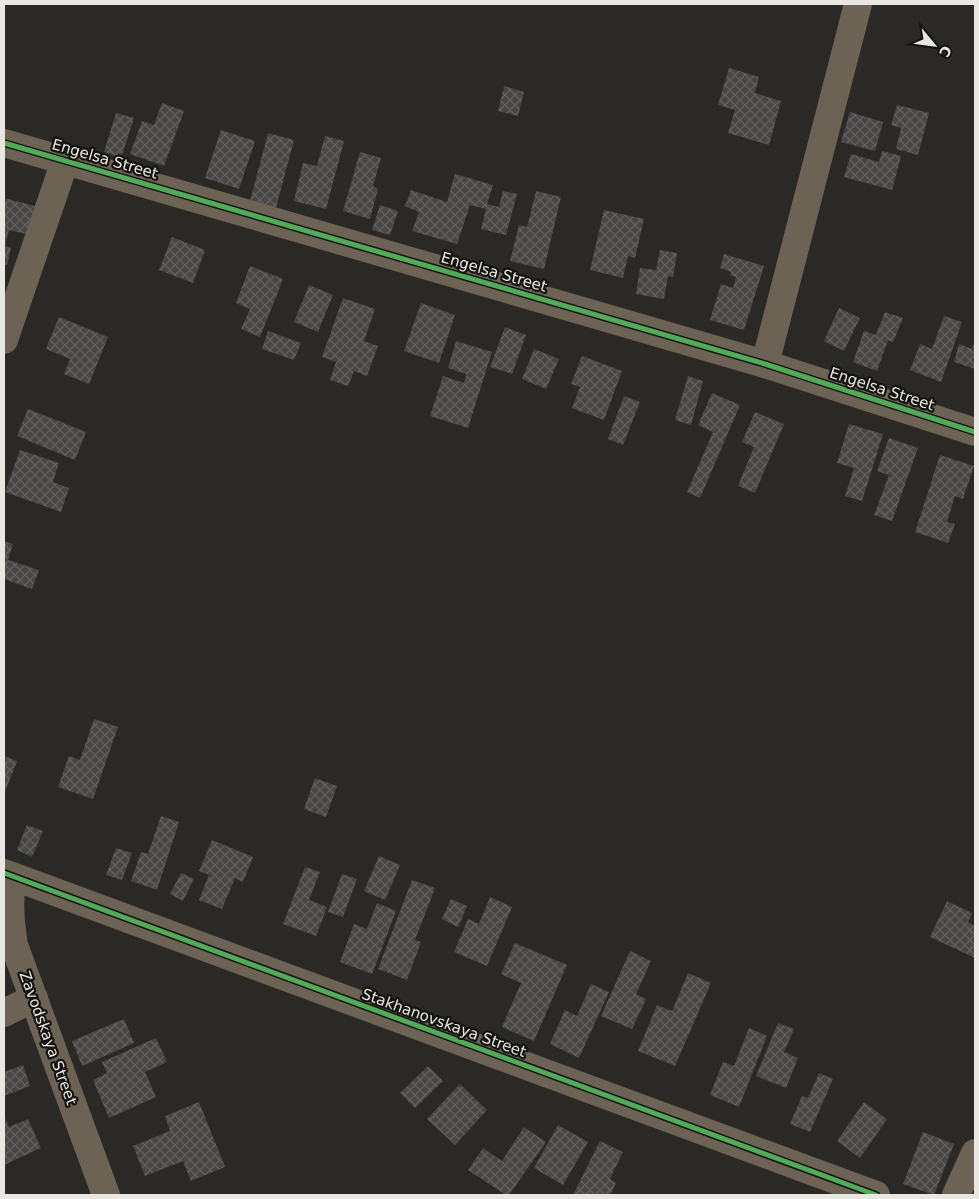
<svg xmlns="http://www.w3.org/2000/svg" width="979" height="1199" font-family="'DejaVu Sans',sans-serif">
	<defs>
		<pattern id="building-cross-hatch" width="8" height="8" patternUnits="userSpaceOnUse" patternTransform="scale(1.25)"><rect width="8" height="8" fill="#494645"/><path d="M0 0l8 8M0 8l8-8" fill="none" stroke="#636160"/></pattern>
	</defs>
	<rect width="100%" height="100%" fill="#2b2925"/>
	<!-- building -->
	<g fill="url(#building-cross-hatch)">
		<path d="M729 68 759 77 755 93 781 101 769 145 728 133 735 110 718 105Z"/>
		<path d="M504 86 524 92 518 116 498 111Z"/>
		<path d="M162 103 184 111 164 166 130 154 142 121 154 125Z"/>
		<path d="M897 105 929 113 918 155 896 149 901 128 891 125Z"/>
		<path d="M850 112 883 122 875 151 841 142Z"/>
		<path d="M116 113 134 118 121 158 104 152Z"/>
		<path d="M221 130 255 141 239 189 205 178Z"/>
		<path d="M268 133 294 140 276 208 250 201Z"/>
		<path d="M325 136 344 141 326 209 294 201 303 163 317 166Z"/>
		<path d="M882 151 901 156 892 190 844 177 851 154 879 162Z"/>
		<path d="M360 152 381 158 373 186 378 189 370 219 343 211Z"/>
		<path d="M455 174 493 185 487 204 499 207 503 191 517 194 506 235 481 229 486 209 470 205 457 244 412 231 419 212 405 206 411 190 447 202Z"/>
		<path d="M536 191 561 197 544 269 510 261 519 225 527 227Z"/>
		<path d="M4 198 35 206 27 234 9 230 5 246 11 248 7 265 4 264Z"/>
		<path d="M380 205 398 211 390 235 372 230Z"/>
		<path d="M604 210 644 219 635 258 628 256 623 278 590 270Z"/>
		<path d="M172 237 205 250 193 283 159 270Z"/>
		<path d="M660 250 677 253 673 277 668 276 664 299 636 294 640 268 656 270Z"/>
		<path d="M724 254 764 266 744 330 710 320 721 284 733 288 736 277 730 275 731 272 720 268Z"/>
		<path d="M250 266 283 279 260 337 241 329 250 309 236 303Z"/>
		<path d="M309 285 333 295 318 332 294 322Z"/>
		<path d="M343 298 375 309 364 341 378 346 367 376 354 371 348 386 330 380 336 362 322 357Z"/>
		<path d="M421 303 455 315 439 363 404 351Z"/>
		<path d="M839 308 860 318 844 351 824 341Z"/>
		<path d="M885 312 903 318 893 342 888 340 877 371 853 362 864 331 876 335Z"/>
		<path d="M944 316 962 322 941 382 910 370 920 344 932 349Z"/>
		<path d="M59 317 108 337 89 384 64 374 70 359 46 349Z"/>
		<path d="M505 327 526 335 512 374 490 367Z"/>
		<path d="M268 331 301 343 294 360 262 349Z"/>
		<path d="M975 340V369L954 362 959 344 972 349Z"/>
		<path d="M456 341 492 352 468 428 430 416 443 376 464 383 466 374 448 368Z"/>
		<path d="M534 349 559 359 546 389 522 379Z"/>
		<path d="M582 356 622 371 604 420 572 408 580 387 571 384Z"/>
		<path d="M688 376 703 381 691 425 675 420Z"/>
		<path d="M712 393 740 405 700 498 687 492 713 432 698 425Z"/>
		<path d="M624 396 640 402 623 445 608 439Z"/>
		<path d="M28 409 86 432 75 460 17 436Z"/>
		<path d="M755 412 784 424 755 493 738 486 754 447 742 442Z"/>
		<path d="M849 424 883 434 862 501 845 496 854 468 837 463Z"/>
		<path d="M889 438 918 448 892 521 874 515 889 475 877 471Z"/>
		<path d="M20 450 59 463 53 482 69 488 61 512 5 492Z"/>
		<path d="M940 455 974 466 963 499 955 496 947 522 955 524 948 543 915 532Z"/>
		<path d="M4 541 13 544 8 560 39 570 32 589 4 579Z"/>
		<path d="M94 719 118 727 93 799 58 787 69 756 80 760Z"/>
		<path d="M4 756 17 761 4 795Z"/>
		<path d="M315 778 337 786 326 817 304 809Z"/>
		<path d="M161 816 179 822 157 890 131 881 141 852 148 854Z"/>
		<path d="M27 825 43 831 32 857 17 850Z"/>
		<path d="M212 840 253 857 243 882 235 878 222 909 199 900 209 875 199 871Z"/>
		<path d="M116 848 132 853 122 880 106 875Z"/>
		<path d="M379 856 400 865 385 900 364 891Z"/>
		<path d="M305 867 320 872 309 900 327 907 316 936 283 924Z"/>
		<path d="M181 873 194 879 183 901 170 894Z"/>
		<path d="M342 874 357 879 343 917 328 912Z"/>
		<path d="M412 880 435 888 415 940 421 942 407 980 378 969Z"/>
		<path d="M490 897 512 907 487 966 454 952 468 919 479 924Z"/>
		<path d="M451 899 467 906 458 927 442 919Z"/>
		<path d="M947 901 972 913 968 922 975 926V958L930 937Z"/>
		<path d="M377 903 396 911 372 974 340 962 354 924 367 929Z"/>
		<path d="M515 943 567 965 534 1041 502 1027 521 983 501 974Z"/>
		<path d="M630 951 651 961 636 994 646 999 632 1029 601 1016Z"/>
		<path d="M688 973 711 983 675 1066 638 1051 657 1005 672 1011Z"/>
		<path d="M591 984 609 992 579 1058 550 1044 565 1010 577 1016Z"/>
		<path d="M124 1019 134 1043 82 1066 72 1041Z"/>
		<path d="M778 1023 794 1029 784 1052 798 1058 786 1088 756 1076Z"/>
		<path d="M749 1028 767 1036 739 1107 710 1095 723 1062 734 1066Z"/>
		<path d="M156 1038 167 1062 145 1072 156 1097 109 1118 93 1080 107 1073 102 1062Z"/>
		<path d="M23 1065 30 1086 4 1096V1072Z"/>
		<path d="M428 1066 443 1081 415 1108 400 1093Z"/>
		<path d="M819 1073 833 1079 810 1132 790 1124 802 1096 808 1098Z"/>
		<path d="M460 1084 487 1110 455 1145 427 1119Z"/>
		<path d="M199 1102 225 1167 191 1181 183 1161 145 1176 133 1146 170 1131 165 1116Z"/>
		<path d="M864 1102 887 1119 860 1158 837 1141Z"/>
		<path d="M4 1116 9 1127 28 1119 41 1148 4 1165Z"/>
		<path d="M558 1125 588 1142 563 1185 534 1168Z"/>
		<path d="M524 1127 546 1142 509 1195H506L468 1170 483 1148 502 1161Z"/>
		<path d="M923 1132 954 1144 934 1195 903 1184Z"/>
		<path d="M600 1141 623 1152 610 1179 616 1183 610 1195H573Z"/>
	</g>
	<g fill="none" stroke-linecap="round" stroke-linejoin="round">
		<!-- minor -->
		<g stroke="#6c6355" stroke-width="28">
			<path d="M4 143 765 364 975 432"/>
			<path d="M4 340 65 161"/>
			<path d="M765 364 858 4"/>
			<path d="M12 876 876 1195"/>
			<path d="M4 1013 34 998"/>
			<path d="M956 1195 975 1153"/>
		</g>
		<!-- tertiary -->
		<path stroke="#6c6355" stroke-width="28" d="M4 873 12 876C9 902 10 920 14 945L106 1195"/>
		<defs>
			<g id="cycleway">
				<path d="M4 143 765 364 975 432"/>
				<path d="M4 873 876 1195"/>
			</g>
		</defs>
		<!-- cycleway casing -->
		<use href="#cycleway" stroke="#14130f" stroke-width="8"/>
		<!-- cycleway -->
		<use href="#cycleway" stroke="#51ab58" stroke-width="5"/>
	</g>
	<g text-anchor="middle" stroke-width="4.5" stroke-linejoin="round" paint-order="stroke">
		<!-- street labels -->
		<g font-size="15" fill="#e9e7e2" stroke="#14130f">
			<text transform="translate(105 159) rotate(16)" y="5">Engelsa Street</text>
			<text transform="translate(494 272) rotate(16)" y="5">Engelsa Street</text>
			<text transform="translate(882 389) rotate(18)" y="5">Engelsa Street</text>
			<text transform="translate(444 1023) rotate(20)" y="5">Stakhanovskaya Street</text>
			<text transform="translate(48 1038) rotate(70)" y="5">Zavodskaya Street</text>
		</g>
	</g>
	<!-- border -->
	<rect width="979" height="1199" fill="none" stroke="#e9e7e2" stroke-width="10"/>
	<!-- north arrow -->
	<g transform="translate(934 45) rotate(119)" stroke="#14130f" stroke-width="4" paint-order="stroke">
	<path d="M0-4L9 19L0 12L-9 19Z" fill="#e9e7e2"/>
	<text y="-8" font-size="14" font-weight="bold" text-anchor="middle" fill="#e9e7e2">С</text>
	</g>
</svg>
